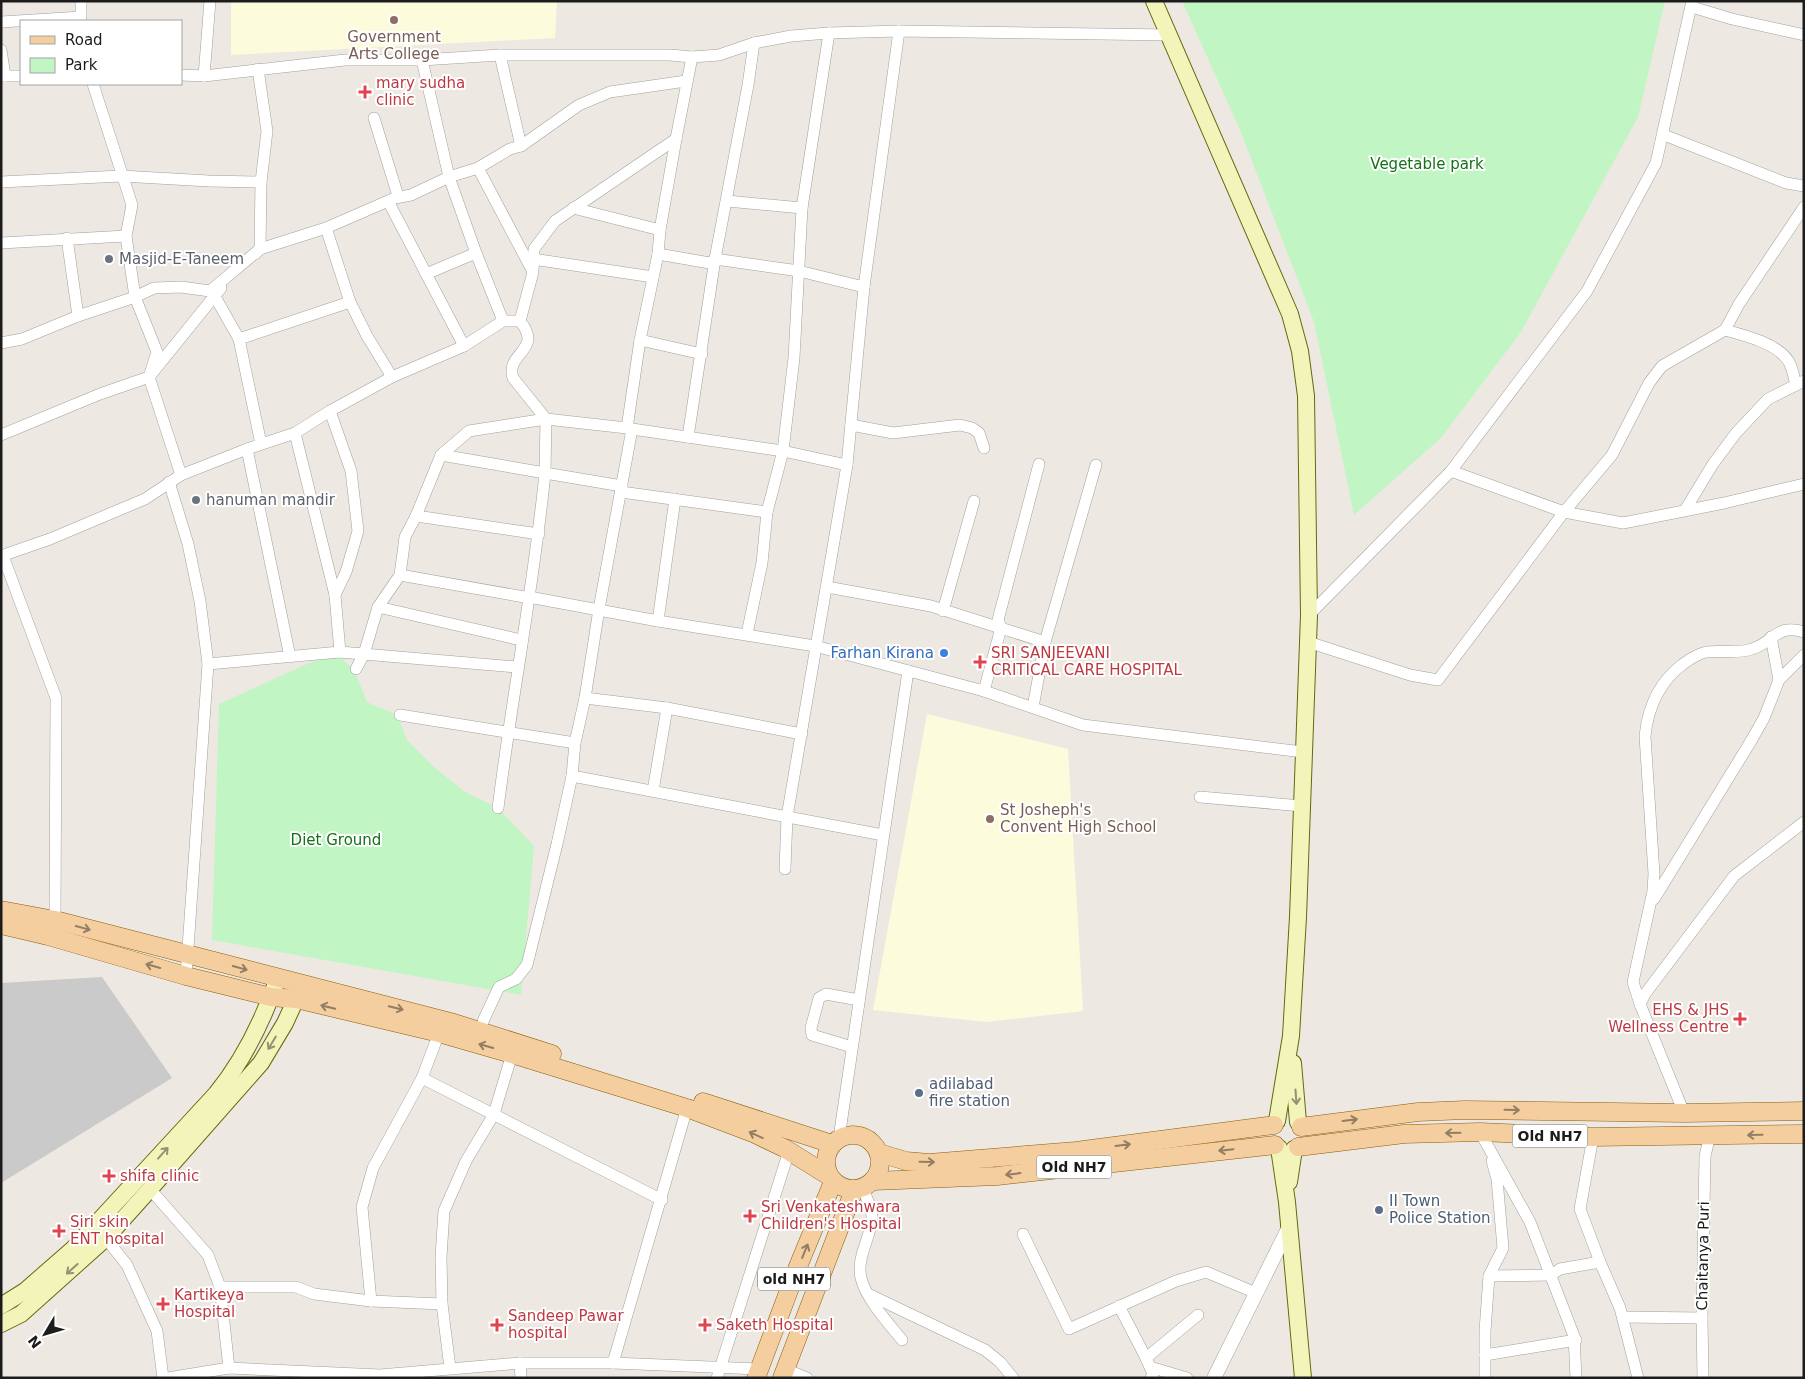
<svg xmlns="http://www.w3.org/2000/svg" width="1805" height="1379" font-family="'DejaVu Sans',sans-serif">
	<rect width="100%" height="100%" fill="#ede9e2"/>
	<!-- education -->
	<g fill="#fcfcdc">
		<path d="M231 1H557L555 38 231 55Z"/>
		<path d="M927 714 1068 749 1083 1011 986 1022 873 1010Z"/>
	</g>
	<!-- religious -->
	<path fill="#cacaca" d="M102 977 172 1078 1 1183V983Z"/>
	<!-- park -->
	<g fill="#c1f5c4">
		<path d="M1182 1H1665L1638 117 1521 332 1441 438 1354 515 1314 322 1240 130Z"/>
		<path d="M338 654 355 672 367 702 397 715 407 740 434 767 465 792 498 808 534 846 521 995 212 940 219 704 307 664Z"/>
	</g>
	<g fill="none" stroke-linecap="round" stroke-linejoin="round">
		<defs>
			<g id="minor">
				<path d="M1692 7 1732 19 1804 35"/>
				<path d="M1 22 81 17V1"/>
				<path d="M1 50 5 76"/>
				<path d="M500 55 521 146"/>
				<path d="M422 60 449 177 476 253 503 321"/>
				<path d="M181 75 204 76 345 60H422L500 55H670L692 57 719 55 754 43 791 36 829 33 899 31 1168 35"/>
				<path d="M1 76H21"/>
				<path d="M204 76 210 1"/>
				<path d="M93 84 132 205 126 236 135 297 157 352 149 377 181 475"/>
				<path d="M374 118 398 196 395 198"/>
				<path d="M1664 135 1786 183 1804 186"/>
				<path d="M478 168 532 270"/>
				<path d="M1 182 121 176 209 181 261 182"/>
				<path d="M388 201 464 346"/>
				<path d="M727 201 802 208"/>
				<path d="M573 208 660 230"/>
				<path d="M326 228 350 302 367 336 392 377"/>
				<path d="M67 238 78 316"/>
				<path d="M1 243 126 236"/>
				<path d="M255 254 260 249 261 182 267 131 258 69"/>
				<path d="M658 254 710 263 715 259 799 271 864 287"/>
				<path d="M533 259 653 277"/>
				<path d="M426 274 476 253"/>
				<path d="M214 295 239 339 261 444"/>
				<path d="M520 321 533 272 534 249 555 221 676 139"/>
				<path d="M1725 330C1744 335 1779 344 1789 362 1793 369 1794 378 1796 385"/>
				<path d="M239 339 350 302"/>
				<path d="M640 340 702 354"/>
				<path d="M1 343 22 339 78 316 135 297 154 288 181 287 210 291 260 249 326 228 395 198 411 195 449 177 478 168 510 149 521 146 579 105 610 92 686 81"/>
				<path d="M330 411 351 471 358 531 346 572 335 595"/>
				<path d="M851 425 893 433 960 425 972 428 979 433 984 448"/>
				<path d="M632 429 783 451 847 465"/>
				<path d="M295 433 335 595 340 652"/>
				<path d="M1 435 100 394 149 377 221 288"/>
				<path d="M688 437 715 259 748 85 754 43"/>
				<path d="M247 449 290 657"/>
				<path d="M441 455 545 473C534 585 512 696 498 808"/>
				<path d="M1451 471 1564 512 1623 523 1724 503 1804 484"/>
				<path d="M169 482 188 544 200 601 208 664 186 976"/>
				<path d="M621 492 767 512"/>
				<path d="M1685 510 1713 464 1736 433 1768 399 1804 381"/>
				<path d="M416 516 539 534"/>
				<path d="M1 556 50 539 145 499 181 475 247 449 295 433 330 411 392 377 464 346 503 321H520C544 351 505 352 513 378L546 419 627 428 640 340 658 254 660 230 676 139 692 57"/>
				<path d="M3 556 56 698 55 920"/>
				<path d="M400 575 530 598"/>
				<path d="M827 587 931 606 1045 642"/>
				<path d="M529 597 658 621 815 646 984 691 1083 725 1303 752"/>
				<path d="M378 607 521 640"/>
				<path d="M943 611 974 501"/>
				<path d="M1309 615 1451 471 1587 291 1656 163 1692 1"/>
				<path d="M658 621 675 499"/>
				<path d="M747 634 762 563 767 512 783 451 794 358 802 208 829 33"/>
				<path d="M1771 637 1779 680"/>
				<path d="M1308 642 1410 675 1438 680 1564 512 1612 455 1649 383 1662 366 1725 330 1739 304 1804 207"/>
				<path d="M208 664 340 652 517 667"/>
				<path d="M356 669 364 654 378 607 400 575 405 537 416 516 441 455 469 431 546 419 545 473 622 486"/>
				<path d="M984 691 1001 628 998 620 1039 464"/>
				<path d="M585 698 667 708 802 734"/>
				<path d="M1033 707 1045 642 1096 465"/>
				<path d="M400 715 575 743"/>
				<path d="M572 776 883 835"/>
				<path d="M653 791 667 708"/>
				<path d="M1200 797 1302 806"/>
				<path d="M785 869 787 817 847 465 864 287 899 31"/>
				<path d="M1654 899 1751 741 1764 718 1779 680 1804 655"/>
				<path d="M1640 1004 1633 982 1653 891 1654 874 1645 736C1648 707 1659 682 1683 664 1690 659 1697 654 1706 652 1721 650 1739 654 1752 649 1774 642 1777 623 1804 632"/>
				<path d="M480 1032 484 1019 499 987 516 979 527 965 557 844 572 776 575 743 585 698 599 609 632 429 627 428"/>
				<path d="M852 1047 812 1035 811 1028 819 998 826 994 859 1000"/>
				<path d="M422 1078 662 1200"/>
				<path d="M1684 1113 1640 1004 1645 994 1734 876 1804 822"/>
				<path d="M1480 1132 1530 1222 1574 1336 1576 1378"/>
				<path d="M1593 1137 1580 1209 1600 1262 1620 1308 1638 1378"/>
				<path d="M839 1138 908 671"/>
				<path d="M862 1188C866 1196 872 1208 872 1217 871 1238 856 1257 861 1278 866 1299 889 1324 902 1340"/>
				<path d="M150 1189 208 1255 220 1287"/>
				<path d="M96 1226 127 1265 157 1331 163 1378"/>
				<path d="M1023 1234 1069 1329 1176 1281 1206 1272 1256 1293"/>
				<path d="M1489 1276 1551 1275 1560 1269 1600 1262"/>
				<path d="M868 1294 985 1350 1000 1362 1013 1378"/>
				<path d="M371 1301 362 1207 373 1168 422 1078 439 1033"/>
				<path d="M1119 1306 1146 1358"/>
				<path d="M1623 1317 1702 1318"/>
				<path d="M1485 1355 1576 1340"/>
				<path d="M520 1363 521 1378"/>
				<path d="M613 1363 687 1108"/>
				<path d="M1150 1367 1187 1378"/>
				<path d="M229 1368 220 1287H296L314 1294 371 1301 442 1304"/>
				<path d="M450 1368 442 1304 441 1257 444 1211 466 1161 494 1114 512 1054"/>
				<path d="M785 1369 807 1378"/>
				<path d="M168 1378 229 1368 380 1375 520 1363H613L759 1369"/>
				<path d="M717 1378 789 1151"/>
				<path d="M1151 1378 1153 1374 1146 1358 1198 1315"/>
				<path d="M1485 1378V1331L1489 1276 1503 1248 1497 1179 1492 1161"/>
				<path d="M1703 1378 1702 1318 1705 1156 1710 1135"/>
			</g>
			<path id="tertiary" d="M1214 1378 1289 1227"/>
			<g id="secondary">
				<path d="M1154 1 1290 314 1300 351 1306 396 1309 615 1298 917 1291 1036 1277 1121"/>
				<path d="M1293 1063 1298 1122"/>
				<path d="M1279 1148 1287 1202 1303 1378"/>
				<path d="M1289 1182 1294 1149"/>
				<path d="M1 1306 25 1291 73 1249 216 1094C244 1060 263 1020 278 978"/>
				<path d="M1 1324 21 1314 107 1237 150 1189 261 1063 285 1023 296 999 298 988"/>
			</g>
			<g id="primary">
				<path d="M1 910 55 920 454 1023 552 1054"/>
				<path d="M1 925 48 936 186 976 271 997 296 999 439 1033 512 1054 687 1108 753 1133 784 1148 829 1176"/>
				<path d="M703 1102 832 1144"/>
				<path d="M1301 1127 1418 1112 1465 1110 1684 1113 1804 1111"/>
				<circle cx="853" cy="1162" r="27"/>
				<path d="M1298 1147 1404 1134 1480 1132 1593 1137 1804 1134"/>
				<path d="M879 1153 906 1161 929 1163 1076 1151 1274 1125"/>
				<path d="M873 1181 997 1176 1275 1145"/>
				<path d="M756 1378 797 1269 833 1182"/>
				<path d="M782 1378 854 1190"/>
			</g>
		</defs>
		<!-- minor casing -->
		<use href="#minor" stroke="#a0a0a0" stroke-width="12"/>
		<!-- tertiary casing -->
		<use href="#tertiary" stroke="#a0a0a0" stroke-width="15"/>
		<!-- secondary casing -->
		<use href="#secondary" stroke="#626a0c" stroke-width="18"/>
		<!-- primary casing -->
		<use href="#primary" stroke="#895c0b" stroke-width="19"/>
		<!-- minor -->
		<use href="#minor" stroke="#fff" stroke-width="11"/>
		<!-- tertiary -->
		<use href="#tertiary" stroke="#fff" stroke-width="14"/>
		<!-- secondary -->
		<use href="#secondary" stroke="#f3f4b9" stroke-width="16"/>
		<!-- primary -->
		<use href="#primary" stroke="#f5ce9f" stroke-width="18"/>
	</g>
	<!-- one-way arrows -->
	<defs><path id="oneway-shaft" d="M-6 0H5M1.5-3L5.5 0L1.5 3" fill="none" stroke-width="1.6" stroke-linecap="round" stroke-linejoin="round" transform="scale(1.25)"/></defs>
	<g stroke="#937e64">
		<use href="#oneway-shaft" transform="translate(83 928) rotate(15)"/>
		<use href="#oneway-shaft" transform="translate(153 966) rotate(-164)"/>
		<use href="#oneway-shaft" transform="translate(240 968) rotate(15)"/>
		<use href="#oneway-shaft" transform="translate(328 1007) rotate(-166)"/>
		<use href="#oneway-shaft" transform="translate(396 1008) rotate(14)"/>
		<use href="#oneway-shaft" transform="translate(486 1046) rotate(-164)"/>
		<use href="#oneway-shaft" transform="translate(1512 1110) rotate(1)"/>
		<use href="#oneway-shaft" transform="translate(1350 1120) rotate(-7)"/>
		<use href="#oneway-shaft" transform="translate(1453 1133) rotate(179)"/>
		<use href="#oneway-shaft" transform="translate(756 1135) rotate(-156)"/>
		<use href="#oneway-shaft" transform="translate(1755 1135) rotate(179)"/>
		<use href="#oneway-shaft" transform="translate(1123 1145) rotate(-7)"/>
		<use href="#oneway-shaft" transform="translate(1226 1150) rotate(174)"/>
		<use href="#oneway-shaft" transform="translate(927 1162) rotate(1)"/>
		<use href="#oneway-shaft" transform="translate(1013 1174) rotate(173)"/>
		<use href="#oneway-shaft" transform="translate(805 1251) rotate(-68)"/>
	</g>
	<g stroke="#929372">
		<use href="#oneway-shaft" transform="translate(272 1043) rotate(121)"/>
		<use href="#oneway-shaft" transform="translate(1296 1097) rotate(86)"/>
		<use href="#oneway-shaft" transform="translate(163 1153) rotate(-48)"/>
		<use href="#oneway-shaft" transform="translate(72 1269) rotate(138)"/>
	</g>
	<!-- markers -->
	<g fill="#8d6e63" stroke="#fff" stroke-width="2">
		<circle cx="394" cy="20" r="5"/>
		<circle cx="990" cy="819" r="5"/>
	</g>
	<g fill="#e0444e" stroke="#fff" stroke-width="2">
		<path d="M362.5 84.5h5v5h5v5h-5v5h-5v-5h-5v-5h5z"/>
		<path d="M977.5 654.5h5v5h5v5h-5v5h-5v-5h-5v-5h5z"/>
		<path d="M1737.5 1011.5h5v5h5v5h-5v5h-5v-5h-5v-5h5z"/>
		<path d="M106.5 1168.5h5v5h5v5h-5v5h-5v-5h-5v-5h5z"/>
		<path d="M747.5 1208.5h5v5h5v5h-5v5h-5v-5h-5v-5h5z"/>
		<path d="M56.5 1223.5h5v5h5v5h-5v5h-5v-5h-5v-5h5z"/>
		<path d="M160.5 1296.5h5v5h5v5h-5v5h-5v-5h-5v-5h5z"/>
		<path d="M494.5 1317.5h5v5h5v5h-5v5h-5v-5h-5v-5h5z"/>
		<path d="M702.5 1317.5h5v5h5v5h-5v5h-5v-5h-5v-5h5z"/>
	</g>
	<g fill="#6b7280" stroke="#fff" stroke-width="2">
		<circle cx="109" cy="259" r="5"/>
		<circle cx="196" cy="500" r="5"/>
	</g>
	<circle fill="#3f7fe0" stroke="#fff" stroke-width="2" cx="944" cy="653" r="5"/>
	<g fill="#5c6f8a" stroke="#fff" stroke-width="2">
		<circle cx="919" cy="1093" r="5"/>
		<circle cx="1379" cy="1210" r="5"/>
	</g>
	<g text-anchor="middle" stroke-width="4" stroke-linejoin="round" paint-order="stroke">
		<!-- shield labels -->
		<g fill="#fff" stroke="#606060" stroke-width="1">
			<rect x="1512.5" y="1124.5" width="75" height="23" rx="4"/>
			<rect x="1036.5" y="1155.5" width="75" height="23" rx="4"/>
			<rect x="758" y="1267.5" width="72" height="23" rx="4"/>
		</g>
		<g font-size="14" font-weight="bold" fill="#1c1c1c">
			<text x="1550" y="1141">Old NH7</text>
			<text x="1074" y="1172">Old NH7</text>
			<text x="794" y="1284">old NH7</text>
		</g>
		<!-- education labels -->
		<g font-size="15" fill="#785e54" stroke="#fff">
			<text x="394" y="42">Government<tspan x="394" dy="17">Arts College</tspan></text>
			<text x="1000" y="815" text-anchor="start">St Josheph's<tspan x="1000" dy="17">Convent High School</tspan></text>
		</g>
		<!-- health labels -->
		<g font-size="15" fill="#be3a42" stroke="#fff" text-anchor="start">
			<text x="376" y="88">mary sudha<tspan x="376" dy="17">clinic</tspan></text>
			<text x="991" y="658">SRI SANJEEVANI<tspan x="991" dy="17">CRITICAL CARE HOSPITAL</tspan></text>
			<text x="1729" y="1015" text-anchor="end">EHS &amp; JHS<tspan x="1729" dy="17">Wellness Centre</tspan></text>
			<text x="120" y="1181">shifa clinic</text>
			<text x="761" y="1212">Sri Venkateshwara<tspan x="761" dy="17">Children's Hospital</tspan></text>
			<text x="70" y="1227">Siri skin<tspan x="70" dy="17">ENT hospital</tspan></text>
			<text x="174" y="1300">Kartikeya<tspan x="174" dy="17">Hospital</tspan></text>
			<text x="508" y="1321">Sandeep Pawar<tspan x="508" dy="17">hospital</tspan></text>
			<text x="716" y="1330">Saketh Hospital</text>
		</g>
		<!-- park labels -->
		<g font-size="15" fill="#137118" stroke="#fff">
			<text x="1427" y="169">Vegetable park</text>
			<text x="336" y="845">Diet Ground</text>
		</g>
		<!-- worship labels -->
		<g font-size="15" fill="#5b616d" stroke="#fff" text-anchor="start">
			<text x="119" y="264">Masjid-E-Taneem</text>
			<text x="206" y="505">hanuman mandir</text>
		</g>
		<!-- shop labels -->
		<g font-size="15" fill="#366cbe" stroke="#fff" text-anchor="end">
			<text x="934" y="658">Farhan Kirana</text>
		</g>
		<!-- service labels -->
		<g font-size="15" fill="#4e5e75" stroke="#fff" text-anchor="start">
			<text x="929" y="1089">adilabad<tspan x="929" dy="17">fire station</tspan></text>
			<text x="1389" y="1206">II Town<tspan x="1389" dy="17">Police Station</tspan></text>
		</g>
		<!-- street labels -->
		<g font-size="15" fill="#1c1c1c" stroke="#fff">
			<text transform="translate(1703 1256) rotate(-89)" y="5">Chaitanya Puri</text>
		</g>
	</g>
	<!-- border -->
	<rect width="1805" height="1379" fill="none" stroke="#1c1c1c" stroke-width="5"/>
	<!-- legend -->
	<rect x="20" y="20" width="162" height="65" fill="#ffffff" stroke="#a4a4a4"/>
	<rect x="30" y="36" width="25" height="8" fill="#f5ce9f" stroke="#a4a4a4"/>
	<text x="65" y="45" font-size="15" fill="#1c1c1c">Road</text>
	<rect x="30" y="58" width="25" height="15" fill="#c1f5c4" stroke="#a4a4a4"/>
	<text x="65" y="70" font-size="15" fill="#1c1c1c">Park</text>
	<!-- north arrow -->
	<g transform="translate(45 1334) rotate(232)" stroke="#ffffff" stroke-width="4" paint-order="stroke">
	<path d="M0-4L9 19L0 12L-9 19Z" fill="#1c1c1c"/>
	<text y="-8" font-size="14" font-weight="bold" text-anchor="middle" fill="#1c1c1c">N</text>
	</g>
</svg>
